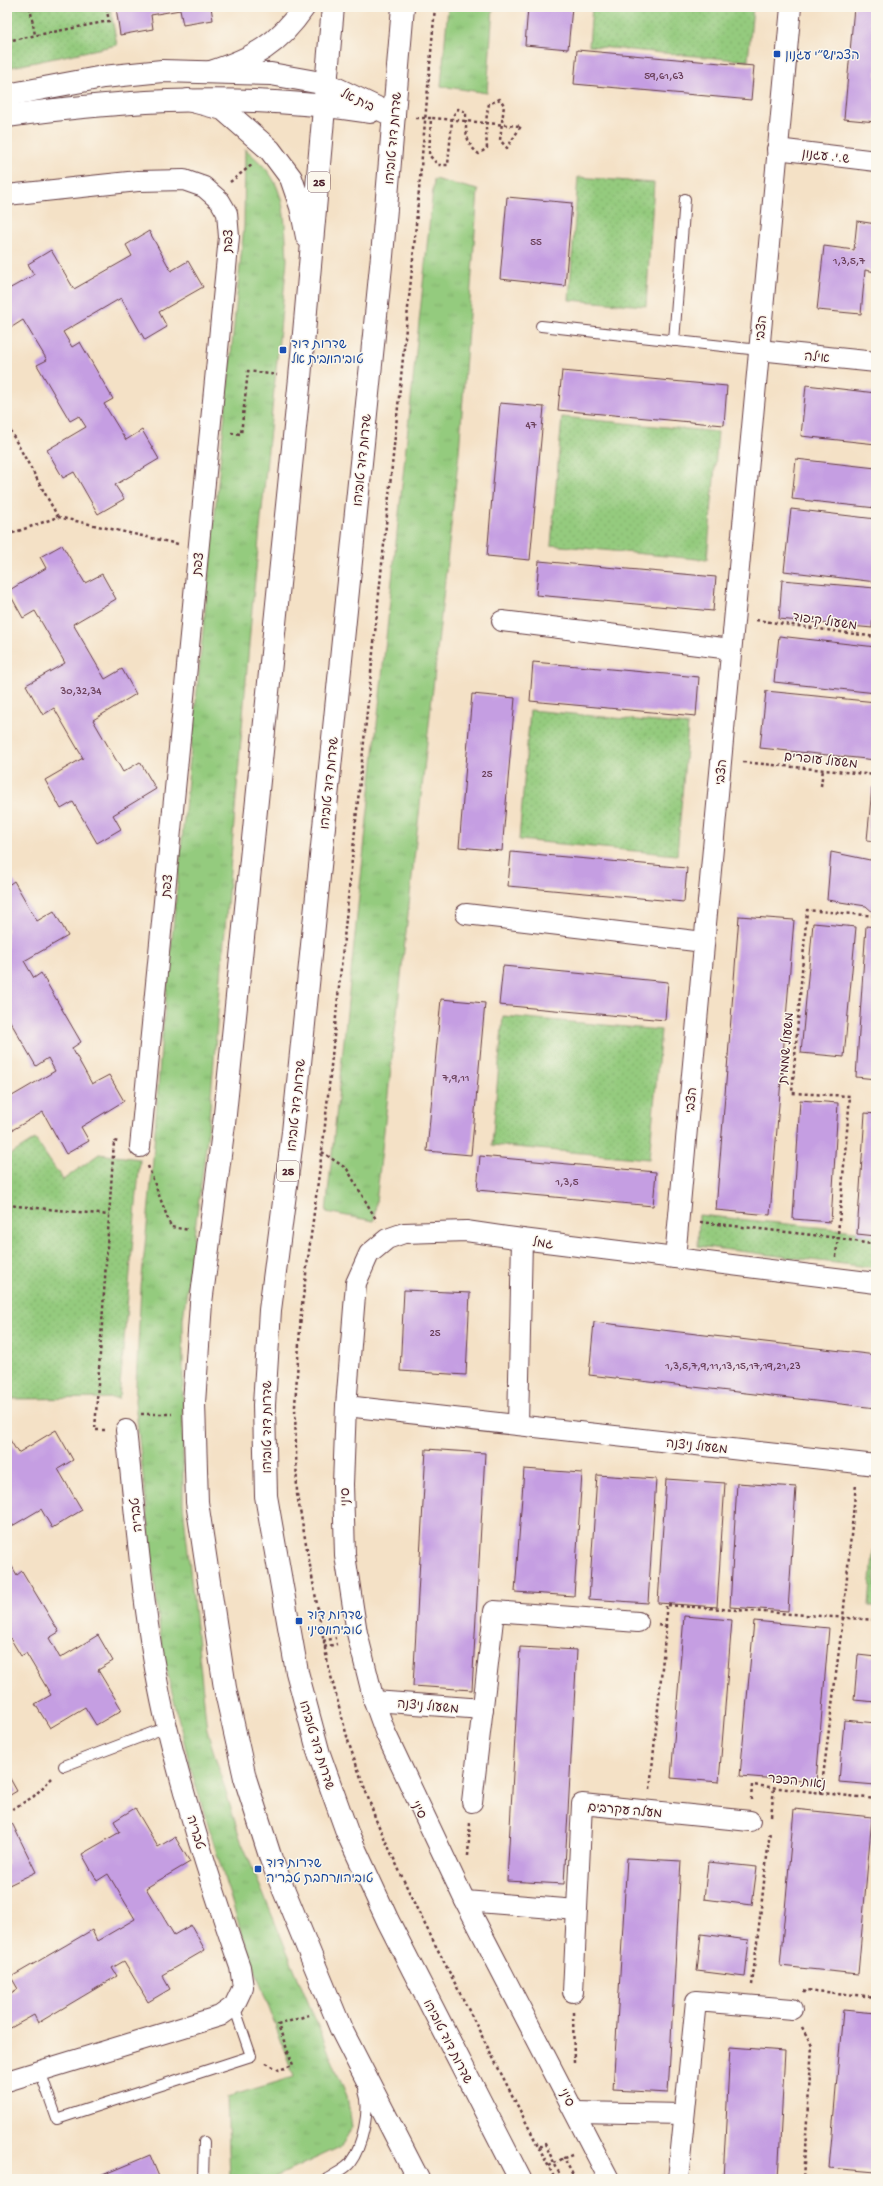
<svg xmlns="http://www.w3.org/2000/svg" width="883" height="2186" font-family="'Gochi Hand','Playpen Sans Hebrew',sans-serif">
	<defs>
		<pattern id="grass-tufts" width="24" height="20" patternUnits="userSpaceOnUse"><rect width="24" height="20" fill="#94cb7e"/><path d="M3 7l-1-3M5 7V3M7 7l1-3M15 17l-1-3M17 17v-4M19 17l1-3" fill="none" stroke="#81ae6d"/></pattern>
		<pattern id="park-dots" width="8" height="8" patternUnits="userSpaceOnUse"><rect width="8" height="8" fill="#94cb7e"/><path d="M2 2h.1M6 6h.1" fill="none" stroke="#81ae6d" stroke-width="1.8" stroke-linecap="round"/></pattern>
	</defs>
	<rect width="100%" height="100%" fill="#fbf7ec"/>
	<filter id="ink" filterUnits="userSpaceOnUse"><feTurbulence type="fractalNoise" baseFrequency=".025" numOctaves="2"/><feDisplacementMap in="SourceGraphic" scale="8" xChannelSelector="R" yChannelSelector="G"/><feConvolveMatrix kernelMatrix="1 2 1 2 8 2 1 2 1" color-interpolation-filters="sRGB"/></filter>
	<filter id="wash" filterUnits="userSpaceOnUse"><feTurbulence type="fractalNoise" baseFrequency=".012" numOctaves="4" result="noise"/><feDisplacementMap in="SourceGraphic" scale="16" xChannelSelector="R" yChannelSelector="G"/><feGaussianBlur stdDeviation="0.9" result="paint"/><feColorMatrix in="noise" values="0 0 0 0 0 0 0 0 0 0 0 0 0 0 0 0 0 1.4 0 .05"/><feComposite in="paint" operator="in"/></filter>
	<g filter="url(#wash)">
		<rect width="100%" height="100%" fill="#f4e1c6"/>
		<!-- grass -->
		<g fill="url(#grass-tufts)" stroke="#6f7554">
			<path d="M448 7H493L487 93 441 86Z"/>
			<path d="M245 149C252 155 259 161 265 168 287 192 285 229 287 260L252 609 208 1131 183 1319V1504L207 1730 240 1838 347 2096 352 2127 340 2147 271 2179H230L227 2097 294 2077 239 1925 191 1770 162 1651 135 1402 141 1287 152 1173 161 1046 244 226Z"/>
			<path d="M434 179 478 190 459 453 374 1221 326 1212Z"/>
		</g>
		<!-- park -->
		<g fill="url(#park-dots)" stroke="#6f7554">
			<path d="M7 7H110L117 45 7 68Z"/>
			<path d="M592 7H753L748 61 589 46Z"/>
			<path d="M578 177 654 183 646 306 569 300Z"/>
			<path d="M562 417 718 432 707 560 551 545Z"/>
			<path d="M530 710 688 725 677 855 519 840Z"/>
			<path d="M503 1016 661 1030 649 1159 492 1145Z"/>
			<path d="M35 1139 63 1180 99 1154 140 1159 119 1398 7 1399V1157Z"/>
			<path d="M699 1215 876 1233V1268L698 1246Z"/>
			<path d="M876 1517V1607L869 1606Z"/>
		</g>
		<g id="blocks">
			<!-- building -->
			<g fill="#c59ee2">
				<path d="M116 7H211L213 20 183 25 180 10 151 15 153 29 120 35Z"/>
				<path d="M528 7H572L568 49 525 45Z"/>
				<path d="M854 7H876V122L844 119Z"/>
				<path d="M577 50 754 66 751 100 574 84Z"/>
				<path d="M507 197 572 203 565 286 500 279Z"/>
				<path d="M857 221 876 224V272L865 270 861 314 817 310 824 246 854 250Z"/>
				<path d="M149 231 171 271 188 261 203 287 159 312 167 327 145 340 121 298 63 332 72 347 80 342 113 399 104 404 126 440 142 430 159 459 115 485 124 499 98 514 74 472 63 478 47 450 86 427 79 416 70 421 37 365 47 360 23 320 12 327 7 318V290L34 275 28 264 51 250 74 289 132 256 126 245Z"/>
				<path d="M562 371 727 386 724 425 558 410Z"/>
				<path d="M806 385 876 393V444L801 436Z"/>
				<path d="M500 403 544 407 530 560 487 556Z"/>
				<path d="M796 459 876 468V508L792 499Z"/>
				<path d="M791 509 876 519V582L784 571Z"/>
				<path d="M62 545 85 583 102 574 116 599 73 624 105 679 122 669 136 694 93 720 123 772 140 762 156 789 113 815 121 829 97 843 73 802 61 809 45 780 83 758 54 708 43 715 26 685 65 663 35 611 23 618 8 591 46 568 40 557Z"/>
				<path d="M539 561 716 577 713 611 536 595Z"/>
				<path d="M782 580 875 588 872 628 779 619Z"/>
				<path d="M779 636 876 647V693L774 682Z"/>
				<path d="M533 662 699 677 696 716 530 701Z"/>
				<path d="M766 691 876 702V760L760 748Z"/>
				<path d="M472 694 515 698 502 851 459 847Z"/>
				<path d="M872 788H876V841L867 840Z"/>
				<path d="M511 852 687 868 684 902 508 886Z"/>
				<path d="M831 852 870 860 876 855V915L866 906 827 900Z"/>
				<path d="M14 881 37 921 54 911 68 936 24 961 34 978 41 973 81 1042 72 1048 92 1084 109 1075 124 1101 81 1127 89 1141 66 1154 43 1112 7 1133V1099L55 1071 48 1058 36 1066 7 1016V990L9 989 7 985V886Z"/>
				<path d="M739 916 794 920 770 1215 716 1210Z"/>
				<path d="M813 923 856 927 844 1057 801 1053Z"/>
				<path d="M866 926 876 927V1079L856 1077Z"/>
				<path d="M503 966 668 982 665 1020 499 1005Z"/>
				<path d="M441 999 485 1003 471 1155 427 1151Z"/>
				<path d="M800 1100 838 1103 831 1222 793 1219Z"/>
				<path d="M865 1113 876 1114V1236L857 1234Z"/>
				<path d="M480 1156 656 1172 653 1206 477 1190Z"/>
				<path d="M404 1290 470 1293 466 1375 400 1371Z"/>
				<path d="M594 1322 876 1355V1408L589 1375Z"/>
				<path d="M56 1430 73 1460 58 1469 82 1510 52 1528 41 1509 7 1529V1435L18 1453Z"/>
				<path d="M426 1449 485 1453 472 1690 413 1686Z"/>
				<path d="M524 1469 582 1473 574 1596 515 1592Z"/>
				<path d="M597 1475 656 1479 648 1603 589 1599Z"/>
				<path d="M666 1479 725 1483 717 1607 658 1603Z"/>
				<path d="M737 1483 796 1487 788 1611 730 1607Z"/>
				<path d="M7 1558 17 1575 22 1571 59 1632 49 1638 60 1658 98 1635 113 1661 98 1670 122 1710 96 1725 85 1707 50 1728 35 1704 51 1695 26 1653 21 1656 7 1633Z"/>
				<path d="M684 1616 732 1620 719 1782 671 1778Z"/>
				<path d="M754 1621 829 1628 816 1782 740 1776Z"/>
				<path d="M520 1647 577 1650 564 1884 507 1881Z"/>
				<path d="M858 1655 876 1657V1702L854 1700Z"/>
				<path d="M844 1720 876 1723V1785L839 1782Z"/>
				<path d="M7 1773 17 1791 7 1797Z"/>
				<path d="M135 1808 158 1847 175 1837 190 1862 146 1888 174 1935 191 1925 205 1950 162 1975 170 1989 148 2002 124 1961 112 1968 117 1976 38 2023 34 2015 7 2030V1995L18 1989 11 1977 92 1930 97 1941 135 1919 108 1874 97 1881 82 1854 120 1832 114 1821Z"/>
				<path d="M794 1809 872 1817 858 1974 780 1966Z"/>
				<path d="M12 1823 36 1872 7 1886V1825Z"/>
				<path d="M627 1858 681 1861 668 2093 613 2090Z"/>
				<path d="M708 1862 757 1867 752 1905 704 1899Z"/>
				<path d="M701 1934 749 1940 745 1977 697 1971Z"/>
				<path d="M875 1963H876V1981L874 1980Z"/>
				<path d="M843 2010 876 2013V2172L829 2168Z"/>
				<path d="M730 2047 785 2051 778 2179H723Z"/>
				<path d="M150 2155 160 2179H93Z"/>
			</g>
		</g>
	</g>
	<g filter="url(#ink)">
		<use href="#blocks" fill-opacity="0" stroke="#643c42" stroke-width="1"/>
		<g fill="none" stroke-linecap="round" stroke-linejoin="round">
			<defs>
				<g id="service">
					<path d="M541 326 759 350"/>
					<path d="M674 341 685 199"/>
					<path d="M64 1766 167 1727"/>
					<path d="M40 2071 57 2119 251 2056 234 2006"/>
					<path d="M203 2179 204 2142"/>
					<path d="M327 2179C334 2174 346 2169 350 2163 362 2147 371 2109 364 2091"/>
				</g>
				<g id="minor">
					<path d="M777 149 876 161"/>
					<path d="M7 195 138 181 184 180 204 187 220 201 227 213 229 237 140 1147"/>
					<path d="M759 350 876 362"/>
					<path d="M502 621 731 649"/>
					<path d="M466 914 704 942"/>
					<path d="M675 1258 791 7"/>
					<path d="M346 1406 876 1465"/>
					<path d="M518 1425 522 1239"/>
					<path d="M374 1701 483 1709"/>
					<path d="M472 1802 494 1611 638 1622"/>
					<path d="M465 1901 577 1910"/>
					<path d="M573 1992 582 1804 750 1821"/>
					<path d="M7 2081 220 2016 234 2006 243 1987 240 1967C213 1890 186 1806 167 1727 144 1630 137 1529 126 1430"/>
					<path d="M575 2112 684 2114"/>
					<path d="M609 2179 465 1901 386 1734 374 1701 357 1633 345 1555 343 1484 346 1406 356 1283 369 1254 387 1239 404 1233 466 1231 522 1239 876 1283"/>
					<path d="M678 2179 696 2001 792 2009"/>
				</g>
				<g id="tertiary">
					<path d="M7 95 103 77 162 71 271 74 327 84 394 116"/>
					<path d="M7 116C130 99 247 93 370 112"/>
				</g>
				<g id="trunk">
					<path d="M333 7 300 378 224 1124 201 1303 194 1403 197 1502 225 1688 245 1778 271 1859 341 2029 418 2179"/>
					<path d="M403 7 382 256 293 1132 270 1310 264 1405 266 1496 297 1672 319 1754 347 1832 388 1921 520 2179"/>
					<path d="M211 72C254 58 278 45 304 7"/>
					<path d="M188 100 223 109 270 150 291 178 301 207 307 237"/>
				</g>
			</defs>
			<!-- service casing -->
			<use href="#service" stroke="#643c42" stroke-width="12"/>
			<!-- minor casing -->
			<use href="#minor" stroke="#643c42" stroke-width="22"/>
			<!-- tertiary casing -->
			<use href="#tertiary" stroke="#643c42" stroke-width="24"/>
			<!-- trunk casing -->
			<use href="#trunk" stroke="#643c42" stroke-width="24"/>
			<!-- path -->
			<g stroke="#643c42" stroke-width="2.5" stroke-dasharray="3 3" stroke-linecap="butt">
				<path d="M30 7 35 35"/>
				<path d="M435 7 413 259 324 1135 301 1313 295 1406 297 1494 328 1665 349 1744 376 1820 416 1907 555 2179"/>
				<path d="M7 41 109 21 106 7"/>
				<path d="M416 118H431L429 155 438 165H448L452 120V117L458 109 466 112C466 129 464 143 479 154L487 148C486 133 485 119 489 104L500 99 504 105 500 140 507 148 521 126C491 124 461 120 431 118"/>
				<path d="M230 182 253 164"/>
				<path d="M7 425 58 517"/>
				<path d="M231 433 241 434 248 371 277 375"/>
				<path d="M7 535 58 517 178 544"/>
				<path d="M756 620 876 637"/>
				<path d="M743 762 876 775"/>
				<path d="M821 786 823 769"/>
				<path d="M322 1152 347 1169 377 1221"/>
				<path d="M148 1166 171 1227 189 1230"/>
				<path d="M7 1205 109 1215"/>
				<path d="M700 1222 838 1238 876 1245"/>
				<path d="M836 1257 850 1096 792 1093 807 910 876 916"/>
				<path d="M141 1414H172"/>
				<path d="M105 1430H95L114 1141 118 1142"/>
				<path d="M666 1627V1605L876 1620"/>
				<path d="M323 1641 336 1638"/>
				<path d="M324 1647 337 1644"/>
				<path d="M650 1789 666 1627 658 1625"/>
				<path d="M821 1793 843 1618 856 1484"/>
				<path d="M751 1800 752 1785 876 1799"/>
				<path d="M7 1812 33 1797 52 1778"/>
				<path d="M771 1816 774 1788"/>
				<path d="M468 1856 470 1823"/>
				<path d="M752 1985 770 1831"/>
				<path d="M804 1993 806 1990 876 1997"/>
				<path d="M573 2012 574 2063"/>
				<path d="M802 2027 812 2046 803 2179"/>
				<path d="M266 2063 279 2070 293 2065 278 2025 312 2014"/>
				<path d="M539 2147 545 2144 562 2179"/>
				<path d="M572 2155 564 2158 575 2179"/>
				<path d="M549 2166 564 2158"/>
			</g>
			<!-- service -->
			<use href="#service" stroke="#fff" stroke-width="10"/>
			<!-- minor -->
			<use href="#minor" stroke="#fff" stroke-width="20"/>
			<!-- tertiary -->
			<use href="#tertiary" stroke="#fff" stroke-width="22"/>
			<!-- trunk -->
			<use href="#trunk" stroke="#fff" stroke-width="22"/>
		</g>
	</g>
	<!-- markers -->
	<g fill="#1a4fb4" stroke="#fbf7ec" stroke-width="1.5">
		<rect x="773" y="50" width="8" height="8" rx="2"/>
		<rect x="279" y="346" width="8" height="8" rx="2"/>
		<rect x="295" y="1617" width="8" height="8" rx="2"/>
		<rect x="254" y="1865" width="8" height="8" rx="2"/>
	</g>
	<g text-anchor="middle" stroke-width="3" stroke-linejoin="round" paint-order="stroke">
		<!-- number labels -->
		<g font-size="11" fill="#693f59">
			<text x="664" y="79">59,61,63</text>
			<text x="536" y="245">55</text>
			<text x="849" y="264">1,3,5,7</text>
			<text x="531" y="428">47</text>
			<text x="81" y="694">30,32,34</text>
			<text x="487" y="777">25</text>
			<text x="456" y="1081">7,9,11</text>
			<text x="567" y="1185">1,3,5</text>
			<text x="435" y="1336">25</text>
			<text x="733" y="1369">1,3,5,7,9,11,13,15,17,19,21,23</text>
		</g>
		<!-- shield labels -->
		<g fill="#fbf7ec" stroke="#7f6065" stroke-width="1">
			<rect x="308" y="172" width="22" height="20" rx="3"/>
			<rect x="277" y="1161" width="22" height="20" rx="3"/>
		</g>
		<g font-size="12" font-weight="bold" fill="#4a1f2b">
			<text x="319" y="186">25</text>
			<text x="288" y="1175">25</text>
		</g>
		<!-- transit labels -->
		<g font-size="13" fill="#164399" stroke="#fbf7ec" text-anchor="start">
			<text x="785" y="59">הצבי/ש״י עגנון</text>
			<text x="291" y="348">שדרות דוד<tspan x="291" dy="15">טוביהו/בית אל</tspan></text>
			<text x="307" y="1619">שדרות דוד<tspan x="307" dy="15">טוביהו/סיני</tspan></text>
			<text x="266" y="1867">שדרות דוד<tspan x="266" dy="15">טוביהו/רחבת טבריה</tspan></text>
		</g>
		<!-- street labels -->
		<g font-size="13" fill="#4a1f2b" stroke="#fbf7ec">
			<text transform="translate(358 99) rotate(26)" y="5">בית אל</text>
			<text transform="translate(392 138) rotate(-85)" y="5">שדרות דוד טוביהו</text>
			<text transform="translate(826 155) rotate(7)" y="5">ש.י. עגנון</text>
			<text transform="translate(227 241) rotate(-88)" y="5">צפת</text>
			<text transform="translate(760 328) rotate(-85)" y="5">הצבי</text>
			<text transform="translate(817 356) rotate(6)" y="5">אילה</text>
			<text transform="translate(361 460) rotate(-84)" y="5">שדרות דוד טוביהו</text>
			<text transform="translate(197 564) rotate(-84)" y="5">צפת</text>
			<text transform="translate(825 620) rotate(8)" y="5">משעול קיפוד</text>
			<text transform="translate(821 759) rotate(6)" y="5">משעול עופרים</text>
			<text transform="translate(720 772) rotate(-85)" y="5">הצבי</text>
			<text transform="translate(328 783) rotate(-84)" y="5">שדרות דוד טוביהו</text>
			<text transform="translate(166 886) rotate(-84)" y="5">צפת</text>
			<text transform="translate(785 1048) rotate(-85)" y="5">משעול שממית</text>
			<text transform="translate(690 1100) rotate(-85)" y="5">הצבי</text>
			<text transform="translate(295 1105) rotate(-84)" y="5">שדרות דוד טוביהו</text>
			<text transform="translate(543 1242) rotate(7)" y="5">גמל</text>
			<text transform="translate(266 1427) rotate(-90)" y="5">שדרות דוד טוביהו</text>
			<text transform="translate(697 1445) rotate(6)" y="5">משעול ניצנה</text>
			<text transform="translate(344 1497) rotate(-91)" y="5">סיני</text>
			<text transform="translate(135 1515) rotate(-96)" y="5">טבריה</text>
			<text transform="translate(428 1705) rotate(5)" y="5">משעול ניצנה</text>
			<text transform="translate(318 1745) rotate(73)" y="5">שדרות דוד טוביהו</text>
			<text transform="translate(797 1780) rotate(6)" y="5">נאות הככר</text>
			<text transform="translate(420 1809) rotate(64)" y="5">סיני</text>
			<text transform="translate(625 1809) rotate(5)" y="5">מעלה עקרבים</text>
			<text transform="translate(197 1832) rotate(73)" y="5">טבריה</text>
			<text transform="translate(449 2041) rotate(63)" y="5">שדרות דוד טוביהו</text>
			<text transform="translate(568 2097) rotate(63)" y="5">סיני</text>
		</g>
	</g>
	<!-- margin -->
	<rect width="883" height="2186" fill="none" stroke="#fbf7ec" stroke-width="24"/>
</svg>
